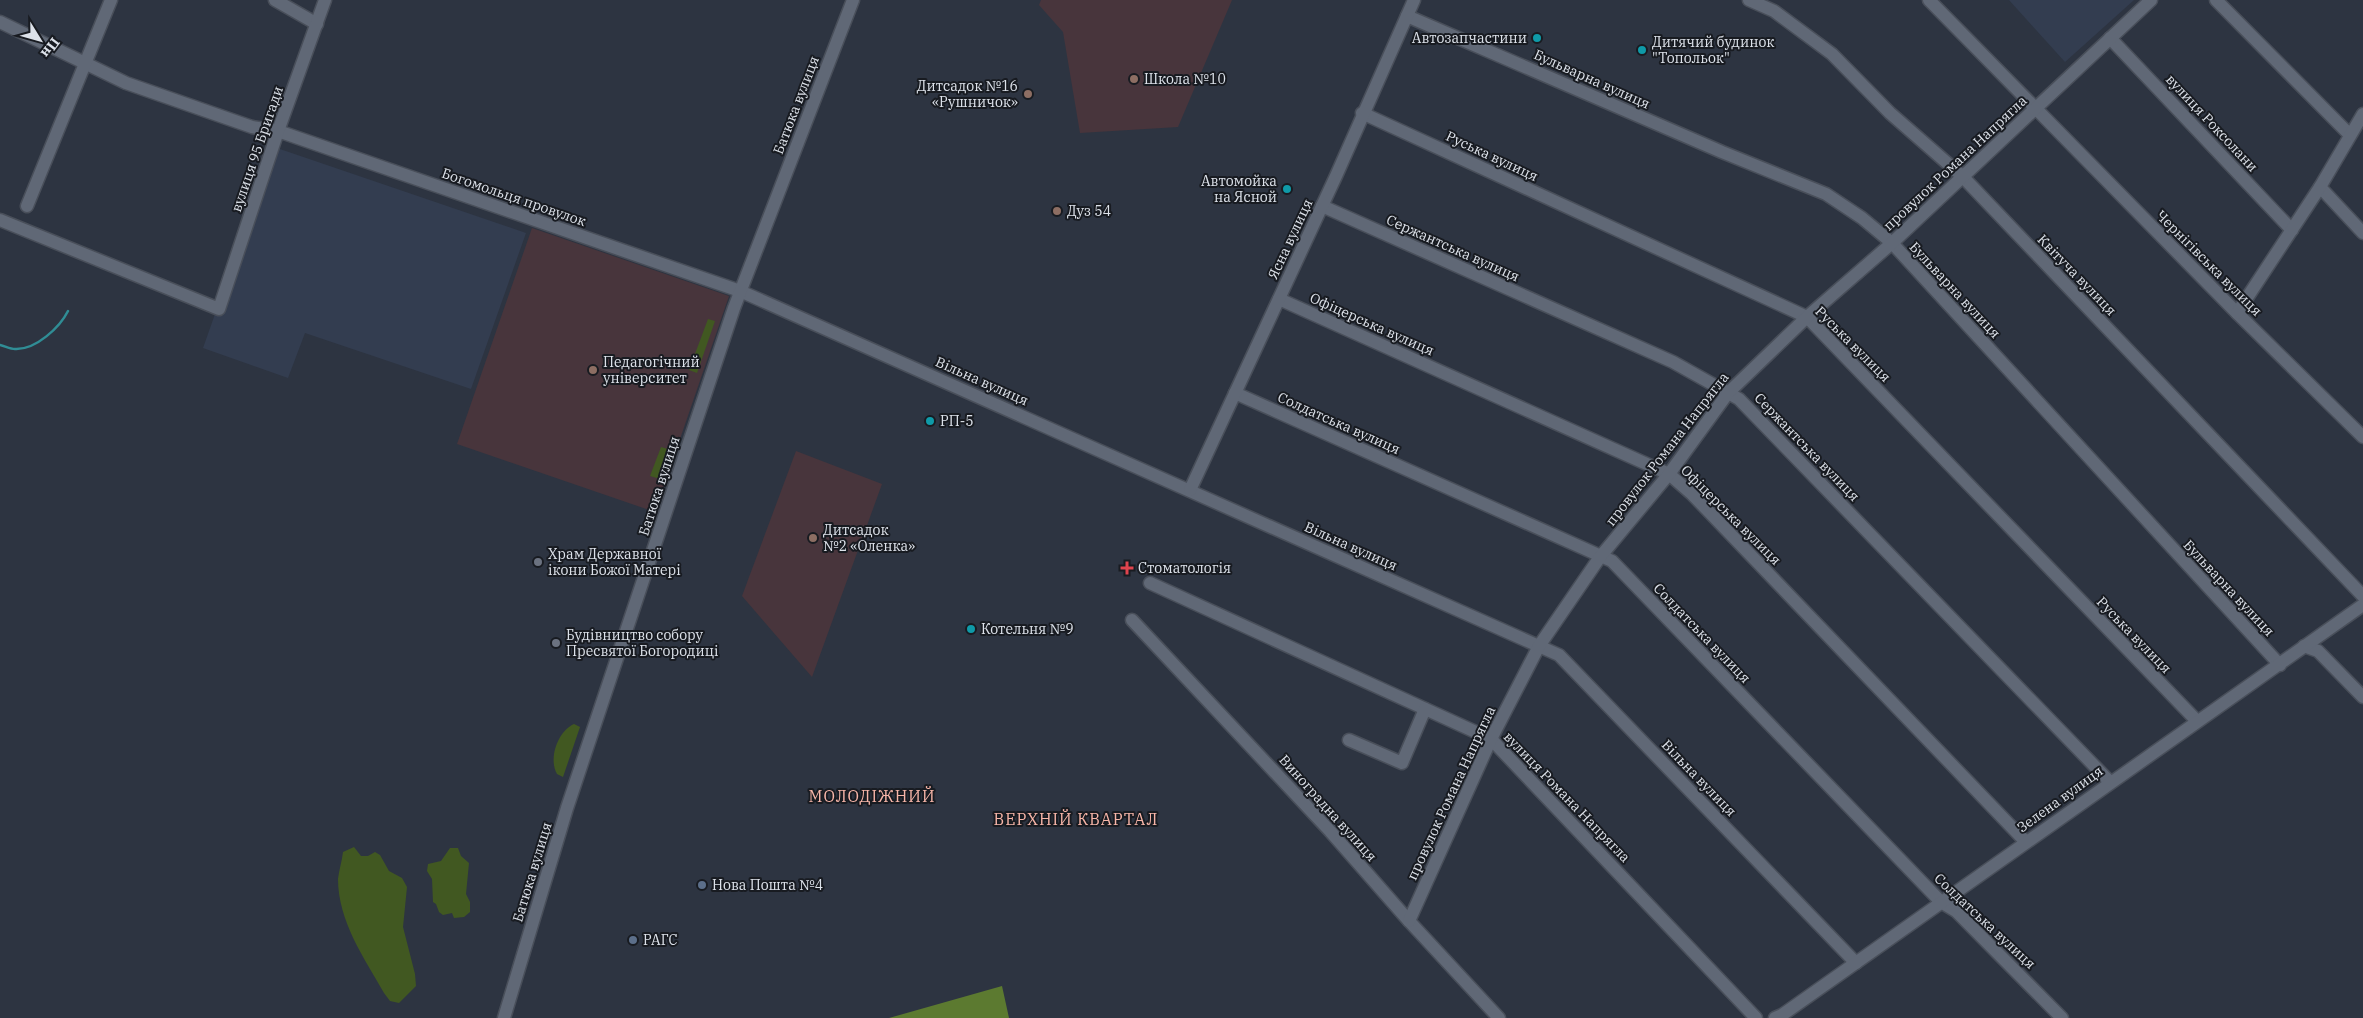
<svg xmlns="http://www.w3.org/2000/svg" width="2363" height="1018" font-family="'IBM Plex Serif',serif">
	<rect width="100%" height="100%" fill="#2d3441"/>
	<!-- built -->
	<g fill="#333d50">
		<path d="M2009 0H2134L2065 62Z"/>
		<path d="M274 147 526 233 471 389 305 333 288 378 203 348Z"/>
	</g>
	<!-- education -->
	<g fill="#48353c">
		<path d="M1041 0H1232L1178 127 1080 133 1063 32 1039 5Z"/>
		<path d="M532 228 729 296 655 512 457 444Z"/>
		<path d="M796 451 882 484 812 677 742 596Z"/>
	</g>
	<!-- green -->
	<g fill="#415821">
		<path d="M708 319 715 321 697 373 689 370Z"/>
		<path d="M661 447 671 450 660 479 650 476Z"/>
		<path d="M574 724 580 727 563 777 557 774C548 758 558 731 574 724Z"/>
		<path d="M354 847 361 856H368L375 852 380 855 389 871 402 878 407 887 403 927 415 974 416 986 399 1003 390 1001 384 993C364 958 338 921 338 879 339 870 342 861 343 852Z"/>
		<path d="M450 848H458L461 856 469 863 466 894 470 902V912L464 917 454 918 452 913 443 915 439 912 436 904 433 902 432 879 427 871 428 864 441 861Z"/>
	</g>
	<!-- forest -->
	<path fill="#5c7a30" d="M1002 986 1009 1018H889Z"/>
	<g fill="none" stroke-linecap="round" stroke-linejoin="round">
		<!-- stream -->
		<path stroke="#308d95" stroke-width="2.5" d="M0 345C5 346 10 349 15 349 36 350 60 327 68 311"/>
		<defs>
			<g id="minor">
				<path d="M275 0 317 24"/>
				<path d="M1749 0 1774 11 1832 54 1890 113 1962 176 2363 596"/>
				<path d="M1929 0 2237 313 2363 437"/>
				<path d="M2216 0 2350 135"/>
				<path d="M1407 16 1722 152 1826 194 1862 218 1892 243 2280 665"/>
				<path d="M0 22 126 83 252 127 278 131 740 291 1559 655 1856 963"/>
				<path d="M2110 38 2292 230"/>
				<path d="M1362 113 1807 317 2197 721"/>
				<path d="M2320 187 2363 233"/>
				<path d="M27 206 111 0"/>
				<path d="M1322 206 1673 362 1739 399 2110 782"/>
				<path d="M0 220 219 309 278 131 325 0"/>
				<path d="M1279 299 1669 474 1692 494 2026 842"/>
				<path d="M2237 313 2320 187 2363 114"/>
				<path d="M1235 393 1612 561 1941 902 1956 911 2062 1018"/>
				<path d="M1190 490 1336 176 1414 0"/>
				<path d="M1150 583 1491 739 1756 1018"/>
				<path d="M1132 620 1330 831 1409 921 1499 1018"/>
				<path d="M2304 646 2318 651 2363 697"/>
				<path d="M1349 740 1402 763 1425 709"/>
				<path d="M1409 921 1491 739 1539 646 1600 557 1669 474 1728 393 1807 317 1892 243 2151 0"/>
				<path d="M504 1018 567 808 734 308 853 0"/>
				<path d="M1775 1018 1782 1015 2363 605"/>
			</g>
		</defs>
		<!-- minor casing -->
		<use href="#minor" stroke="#494f5a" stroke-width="15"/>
		<!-- minor -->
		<use href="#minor" stroke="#606876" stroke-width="12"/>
	</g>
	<!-- markers -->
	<g fill="#0f9aa8" stroke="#181b21" stroke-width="2">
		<circle cx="1537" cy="38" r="5"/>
		<circle cx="1642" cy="50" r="5"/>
		<circle cx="1287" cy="189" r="5"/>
		<circle cx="930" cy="421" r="5"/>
		<circle cx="971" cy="629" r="5"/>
	</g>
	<g fill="#8d6e63" stroke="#181b21" stroke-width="2">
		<circle cx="1134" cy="79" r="5"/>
		<circle cx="1028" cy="94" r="5"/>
		<circle cx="1057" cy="211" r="5"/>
		<circle cx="593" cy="370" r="5"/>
		<circle cx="813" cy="538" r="5"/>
	</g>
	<g fill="#6b7280" stroke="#181b21" stroke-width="2">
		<circle cx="538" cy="562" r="5"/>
		<circle cx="556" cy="643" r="5"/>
	</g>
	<path fill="#e0444e" stroke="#181b21" stroke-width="2" d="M1124.5 560.5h5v5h5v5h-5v5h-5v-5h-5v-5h5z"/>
	<g fill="#5c6f8a" stroke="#181b21" stroke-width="2">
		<circle cx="702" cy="885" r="5"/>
		<circle cx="633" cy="940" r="5"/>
	</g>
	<g text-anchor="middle" stroke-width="4" stroke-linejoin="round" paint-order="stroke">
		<!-- poi labels -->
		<g font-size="14" fill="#dde2ea" stroke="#181b21" text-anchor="start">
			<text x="1527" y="43" text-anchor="end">Автозапчастини</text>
			<text x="1652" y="47">Дитячий будинок<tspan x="1652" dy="16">"Топольок"</tspan></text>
			<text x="1144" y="84">Школа №10</text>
			<text x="1018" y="91" text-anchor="end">Дитсадок №16<tspan x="1018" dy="16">«Рушничок»</tspan></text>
			<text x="1277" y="186" text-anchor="end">Автомойка<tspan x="1277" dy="16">на Ясной</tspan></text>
			<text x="1067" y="216">Дуз 54</text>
			<text x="603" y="367">Педагогічний<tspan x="603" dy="16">університет</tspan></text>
			<text x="940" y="426">РП-5</text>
			<text x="823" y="535">Дитсадок<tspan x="823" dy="16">№2 «Оленка»</tspan></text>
			<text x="548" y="559">Храм Державної<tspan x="548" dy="16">ікони Божої Матері</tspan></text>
			<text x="1138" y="573">Стоматологія</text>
			<text x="981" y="634">Котельня №9</text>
			<text x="566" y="640">Будівництво собору<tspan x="566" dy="16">Пресвятої Богородиці</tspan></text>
			<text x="712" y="890">Нова Пошта №4</text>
			<text x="643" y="945">РАГС</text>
		</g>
		<!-- street labels -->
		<g font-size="14" fill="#dde2ea" stroke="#181b21">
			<text transform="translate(1592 79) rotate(24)" y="5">Бульварна вулиця</text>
			<text transform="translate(796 105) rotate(-69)" y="5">Батюка вулиця</text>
			<text transform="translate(2212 123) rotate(47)" y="5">вулиця Роксолани</text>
			<text transform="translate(257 149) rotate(-71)" y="5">вулиця 95 Бригади</text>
			<text transform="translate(1492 156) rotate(25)" y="5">Руська вулиця</text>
			<text transform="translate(1955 163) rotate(-43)" y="5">провулок Романа Напрягла</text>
			<text transform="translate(514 197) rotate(19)" y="5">Богомольця провулок</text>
			<text transform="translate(1290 239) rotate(-65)" y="5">Ясна вулиця</text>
			<text transform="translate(1453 248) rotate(24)" y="5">Сержантська вулиця</text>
			<text transform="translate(2209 263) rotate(45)" y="5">Чернігівська вулиця</text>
			<text transform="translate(2077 275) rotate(46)" y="5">Квітуча вулиця</text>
			<text transform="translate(1955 290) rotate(47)" y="5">Бульварна вулиця</text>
			<text transform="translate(1372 324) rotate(24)" y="5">Офіцерська вулиця</text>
			<text transform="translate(1853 344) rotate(45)" y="5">Руська вулиця</text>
			<text transform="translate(982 381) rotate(24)" y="5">Вільна вулиця</text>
			<text transform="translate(1339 423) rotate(24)" y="5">Солдатська вулиця</text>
			<text transform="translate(1807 447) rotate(46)" y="5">Сержантська вулиця</text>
			<text transform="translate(1667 449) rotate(-52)" y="5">провулок Романа Напрягла</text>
			<text transform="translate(659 486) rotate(-72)" y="5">Батюка вулиця</text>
			<text transform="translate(1731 515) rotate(45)" y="5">Офіцерська вулиця</text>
			<text transform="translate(1351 546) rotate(24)" y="5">Вільна вулиця</text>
			<text transform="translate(2229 588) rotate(47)" y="5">Бульварна вулиця</text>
			<text transform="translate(1702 633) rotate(46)" y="5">Солдатська вулиця</text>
			<text transform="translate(2134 635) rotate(46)" y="5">Руська вулиця</text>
			<text transform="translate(1699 778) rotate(46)" y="5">Вільна вулиця</text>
			<text transform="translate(1451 793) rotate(-65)" y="5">провулок Романа Напрягла</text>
			<text transform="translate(1567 797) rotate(46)" y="5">вулиця Романа Напрягла</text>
			<text transform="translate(2060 799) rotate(-36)" y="5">Зелена вулиця</text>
			<text transform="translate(1328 808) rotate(48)" y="5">Виноградна вулиця</text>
			<text transform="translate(532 872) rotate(-73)" y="5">Батюка вулиця</text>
			<text transform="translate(1985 921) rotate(43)" y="5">Солдатська вулиця</text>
		</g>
		<!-- quarter labels -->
		<g font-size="16" letter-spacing="1" fill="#f8b6a9" stroke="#181b21">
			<text x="872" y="802">МОЛОДІЖНИЙ</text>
			<text x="1076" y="825">ВЕРХНІЙ КВАРТАЛ</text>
		</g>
	</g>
	<!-- north arrow -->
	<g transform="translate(40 40) rotate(127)" stroke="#181b21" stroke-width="4" paint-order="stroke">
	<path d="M0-4L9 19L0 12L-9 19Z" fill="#dde2ea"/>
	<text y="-8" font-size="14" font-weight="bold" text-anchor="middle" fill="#dde2ea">Пн</text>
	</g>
</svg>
